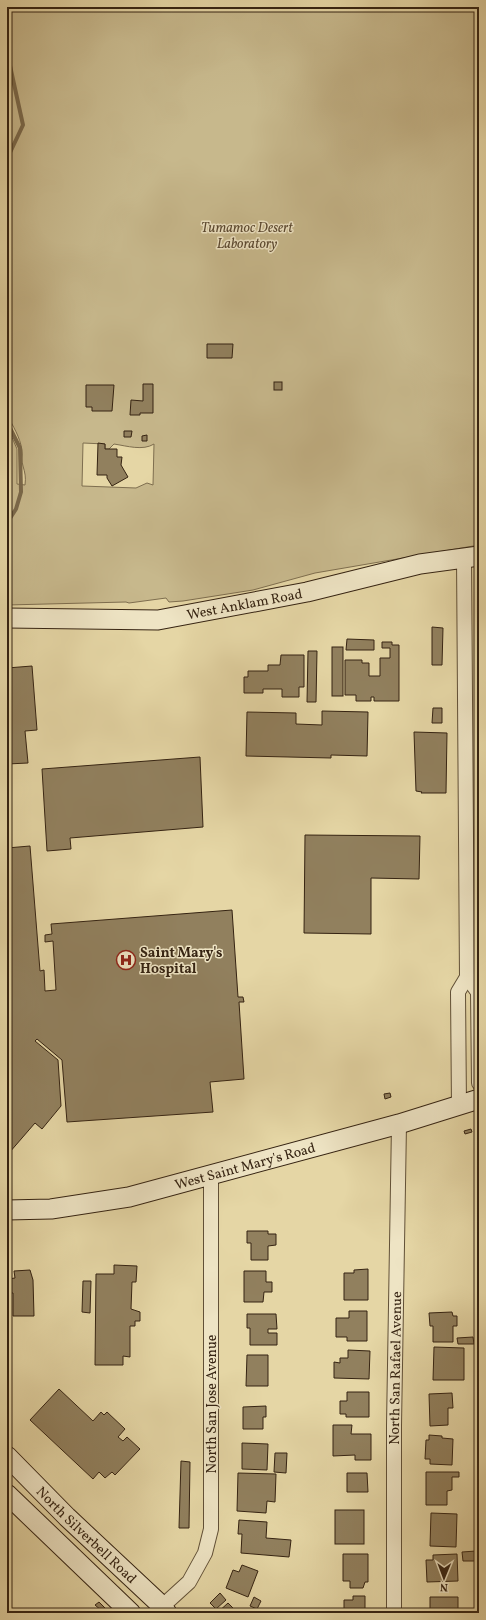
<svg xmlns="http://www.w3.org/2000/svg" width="486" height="1620" font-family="Vollkorn,serif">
	<rect width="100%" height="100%" fill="#e5d6a5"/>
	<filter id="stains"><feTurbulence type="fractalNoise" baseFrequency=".005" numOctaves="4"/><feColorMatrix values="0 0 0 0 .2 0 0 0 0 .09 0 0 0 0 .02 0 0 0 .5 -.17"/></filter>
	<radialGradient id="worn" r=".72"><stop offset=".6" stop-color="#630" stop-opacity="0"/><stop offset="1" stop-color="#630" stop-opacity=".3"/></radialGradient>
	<!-- green -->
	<path fill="#c7b88c" stroke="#7e6e4f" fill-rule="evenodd" d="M7 7H479V545L315 573 253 590 183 601 169 602 166 598 129 603 126 602 7 605V426L17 449V484L25 485C26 477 25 473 23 466 21 461 23 455 22 450 20 437 13 426 7 415ZM83 443 105 444V449H109L114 444C127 446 143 451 154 444L153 485 147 483 136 488 82 486Z"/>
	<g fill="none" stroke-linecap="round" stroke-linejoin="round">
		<!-- stream -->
		<g stroke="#7b6a4c" stroke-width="4">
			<path d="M7 52 23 125 7 159"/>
			<path d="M7 422 20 448 21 492 16 509 7 523"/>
		</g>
	</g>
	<!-- building -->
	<g fill="#91805e" stroke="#352312">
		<path d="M207 344H233L232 358H207Z"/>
		<rect x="274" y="382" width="8" height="8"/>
		<path d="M143 384H153V413H140V415H130L131 400 143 401Z"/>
		<path d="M86 385H114L112 411H92V407H86Z"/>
		<path d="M124 431H132L131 437H124Z"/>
		<path d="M147 435V441H142V436Z"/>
		<path d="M98 443 105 444V449H117V457H122L121 465 128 477 112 486 107 478V475H97Z"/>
		<path d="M432 627 443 628 442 665H432Z"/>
		<path d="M347 639 374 640V650H346Z"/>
		<path d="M382 642H392V645H399V701H374V697H371V701H356V695H345V660H362V663H369V676H380V658H390V648H382Z"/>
		<rect x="332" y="647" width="11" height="49"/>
		<path d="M308 651H317L316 702H307Z"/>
		<path d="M281 655H304V687H299V697H282V689H263V693H244V677H248V671H268V665H280Z"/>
		<path d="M32 666 37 730 25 731 28 763 7 764V668Z"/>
		<path d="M433 708H442V723H432Z"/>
		<path d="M322 711 368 712 367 756 331 755V758L246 756 247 712 296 713V724L322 725Z"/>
		<path d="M414 732 447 733 446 793H421L422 792 416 791Z"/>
		<path d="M200 757 203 827 70 838 71 849 47 851 42 769Z"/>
		<path d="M305 835 420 836 419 879 371 878V934L304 933Z"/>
		<path d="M30 846 40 971 44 970 45 991 56 990 53 941 45 942V935L52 934 51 924 232 910 238 997H243L244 1002H239L244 1079 210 1082 213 1112 67 1122 62 1060 37 1039 35 1041 58 1060 61 1106 42 1129 35 1123 9 1153 7 1151V848Z"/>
		<path d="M390 1093 391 1097 385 1099 384 1094Z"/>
		<path d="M471 1129 472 1132 465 1134 464 1131Z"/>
		<path d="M247 1231H268V1234H276V1245L268 1246V1260H251V1243H247Z"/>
		<path d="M114 1265 137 1266 136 1282H132L131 1309 140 1312V1321H135V1326H130V1357L123 1356V1365H95L96 1274H114Z"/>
		<path d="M368 1269V1300H344V1273H354V1270Z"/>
		<path d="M30 1270 33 1280 34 1316H13V1293H8V1279L15 1278 14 1271Z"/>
		<path d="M244 1271H266V1282H272V1292H264L263 1302H244Z"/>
		<path d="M83 1281H91L90 1313 82 1312Z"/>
		<path d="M349 1311H367V1341H347V1337H336V1318H349Z"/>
		<path d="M452 1312 453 1316H457V1326H453V1342H433V1326H430L429 1313Z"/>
		<path d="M247 1314H276L277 1329H268V1333H277V1345H250V1328H247Z"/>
		<path d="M473 1337 474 1344H458L457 1338Z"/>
		<path d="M434 1347 464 1348V1380H433Z"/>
		<path d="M348 1350 370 1351 369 1379 334 1378V1362L340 1363V1358H348Z"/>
		<path d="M247 1355H268V1386H246Z"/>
		<path d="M59 1389 93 1421 101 1412 104 1415 107 1412 125 1429 118 1437 123 1441 127 1437 140 1449 115 1475 112 1472 105 1478 99 1472 93 1479 30 1420Z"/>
		<path d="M347 1392H369V1417H346V1414H340V1401H347Z"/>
		<path d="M452 1393 453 1408H448V1425L430 1426 429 1394Z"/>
		<path d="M266 1406V1417H263V1429H243V1407Z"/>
		<path d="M333 1425H352L351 1434H371V1460H355V1455L333 1456Z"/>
		<path d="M429 1435 442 1436V1438L453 1439 452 1465 430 1464V1459H425L426 1440H429Z"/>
		<path d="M242 1443 268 1444 267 1470 242 1469Z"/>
		<path d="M275 1453H287L286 1473 274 1472Z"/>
		<path d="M181 1461 190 1462 189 1528H179Z"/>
		<path d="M426 1472H459V1477H452V1490L447 1491V1505H426Z"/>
		<path d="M238 1473 276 1474 275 1502 267 1501 266 1513 237 1511Z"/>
		<path d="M347 1473H367L368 1492H347Z"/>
		<rect x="335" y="1510" width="29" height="34"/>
		<path d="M431 1513 457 1514 456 1547 430 1546Z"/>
		<path d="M239 1520 267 1522 266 1538 291 1540 289 1557 241 1553 242 1534H238Z"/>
		<path d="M476 1551V1561H463L462 1552Z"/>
		<path d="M343 1554H368V1582H365L363 1588H350V1581H343Z"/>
		<path d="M457 1554 458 1581 427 1582 426 1560H433V1555Z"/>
		<path d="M242 1565 258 1571 248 1597 226 1588 233 1570 239 1572Z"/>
		<path d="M220 1593 226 1600 216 1609 210 1603Z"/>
		<path d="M353 1596H365V1613H344V1600H353Z"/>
		<path d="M254 1597 261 1601 257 1609 250 1606Z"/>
		<path d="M430 1597H458V1612L430 1613Z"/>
		<path d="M99 1602 105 1608 102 1611 95 1605Z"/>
		<path d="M228 1603 238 1613H217Z"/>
	</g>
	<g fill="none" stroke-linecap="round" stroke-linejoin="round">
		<defs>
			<g id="street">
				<path d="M464 557 467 977 478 992 479 1083"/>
				<path d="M459 1106 458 992 467 977"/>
				<path d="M155 1613 189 1582 205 1553 211 1529V1176"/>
				<path id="s1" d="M394 1613V1426L399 1124"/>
			</g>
			<g id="secondary">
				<path id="s2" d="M7 618 158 620 307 592 420 564 479 556"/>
				<path id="s3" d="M7 1210 51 1209 129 1197 399 1124 479 1099"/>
				<path id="s4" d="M7 1456 67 1517 162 1606 167 1613"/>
				<path d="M7 1494 131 1613"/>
			</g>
		</defs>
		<!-- street casing -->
		<use href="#street" stroke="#615037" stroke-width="16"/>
		<!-- secondary casing -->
		<use href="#secondary" stroke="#352312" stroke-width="21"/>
		<!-- street -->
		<use href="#street" stroke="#eee4c4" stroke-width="14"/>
		<!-- secondary -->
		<use href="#secondary" stroke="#eee4c4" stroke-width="19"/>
	</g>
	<!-- icons -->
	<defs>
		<symbol id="hospital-ring" viewBox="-11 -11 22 22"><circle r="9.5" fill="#eee4c4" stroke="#8f2418" stroke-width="1.5"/><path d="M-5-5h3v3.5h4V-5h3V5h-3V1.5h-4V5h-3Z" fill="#8f2418"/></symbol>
	</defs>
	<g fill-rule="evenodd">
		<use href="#hospital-ring" x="115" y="949" width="22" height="22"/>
	</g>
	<g text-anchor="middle" stroke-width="3" stroke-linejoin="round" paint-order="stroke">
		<!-- park labels -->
		<g font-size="14" font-style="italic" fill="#5a4830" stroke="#eee4c4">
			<text x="247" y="232">Tumamoc Desert<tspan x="247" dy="16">Laboratory</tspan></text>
		</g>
		<!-- street labels -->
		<g font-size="14" fill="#352312" stroke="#eee4c4">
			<text dy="5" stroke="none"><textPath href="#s2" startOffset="239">West Anklam Road</textPath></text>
			<text dy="5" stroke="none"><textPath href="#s3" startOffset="243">West Saint Mary's Road</textPath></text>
			<text dy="5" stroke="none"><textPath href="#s1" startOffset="245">North San Rafael Avenue</textPath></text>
			<text transform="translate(211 1404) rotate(-90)" y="5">North San Jose Avenue</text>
			<text dy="5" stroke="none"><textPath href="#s4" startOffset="112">North Silverbell Road</textPath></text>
		</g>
		<!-- poi labels -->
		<g font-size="14" font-weight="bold" fill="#352312" stroke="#eee4c4" text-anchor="start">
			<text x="140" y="957">Saint Mary's<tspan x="140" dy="16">Hospital</tspan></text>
		</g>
	</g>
	<!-- margin -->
	<rect width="486" height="1620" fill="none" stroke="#e5d6a5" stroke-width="24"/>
	<rect x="8" y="8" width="470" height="1604" fill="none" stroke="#352312" stroke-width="2"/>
	<rect x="12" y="12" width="462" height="1596" fill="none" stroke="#352312"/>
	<!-- north arrow -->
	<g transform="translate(444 1578) rotate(181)" stroke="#eee4c4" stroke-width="3" paint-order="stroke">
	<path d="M0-3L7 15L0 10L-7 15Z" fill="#352312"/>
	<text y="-6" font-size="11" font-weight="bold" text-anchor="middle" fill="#352312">N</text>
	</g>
	<rect width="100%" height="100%" filter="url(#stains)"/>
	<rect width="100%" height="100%" fill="url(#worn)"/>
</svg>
